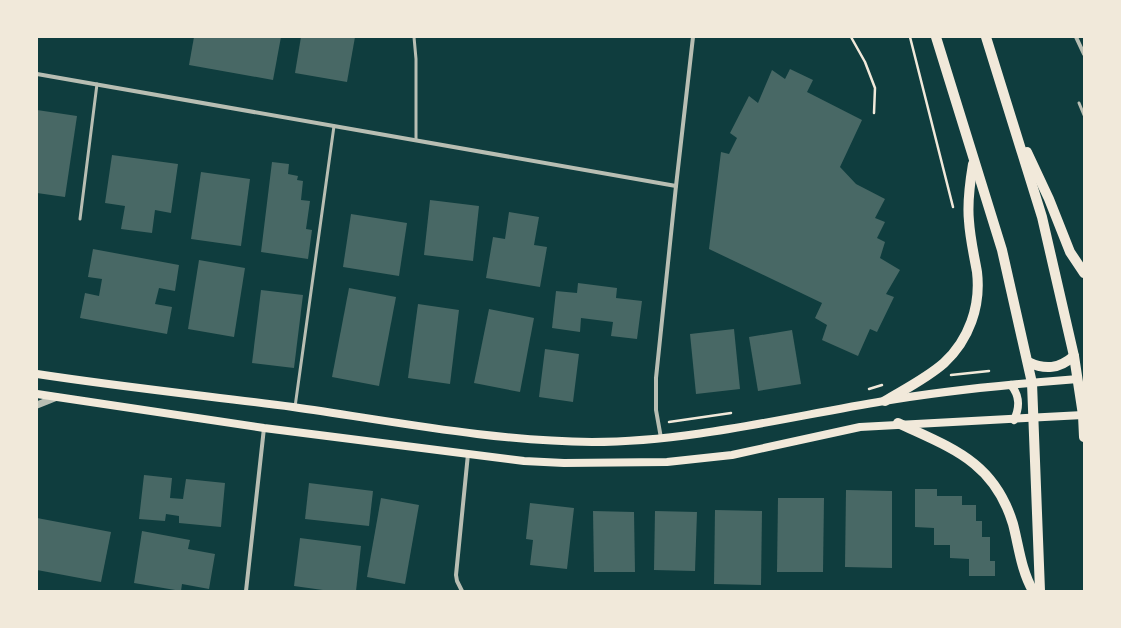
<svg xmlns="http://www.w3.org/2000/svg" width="1121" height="628" font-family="Montserrat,sans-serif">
	<rect width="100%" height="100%" fill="#0f3d3e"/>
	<!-- building -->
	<g fill="#486865">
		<path d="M194 37H281L273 80 189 65Z"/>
		<path d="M301 37H355L347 82 295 73Z"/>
		<path d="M790 69 813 80 807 92 862 120 840 167 856 184 885 199 875 218 885 222 877 238 885 242 880 258 900 270 886 294 894 297 877 332 870 329 858 356 822 340 827 325 815 318 822 303 709 249 721 152 729 154 737 138 730 133 749 96 758 103 772 70 785 79Z"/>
		<path d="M37 110 77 116 65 197 37 193Z"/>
		<path d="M112 155 178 164 171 213 155 210 152 233 121 229 125 206 105 203Z"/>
		<path d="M272 162 289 164 288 174 298 176 297 180 303 181 301 200 310 201 306 229 312 230 308 259 261 252Z"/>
		<path d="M201 172 250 179 241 246 191 239Z"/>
		<path d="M430 200 479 206 473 261 424 255Z"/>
		<path d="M509 212 539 217 534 245 547 247 540 287 486 278 493 237 505 239Z"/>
		<path d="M351 214 407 223 399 276 343 267Z"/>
		<path d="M93 249 179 265 175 291 159 288 155 304 172 307 167 334 80 318 85 293 99 296 102 279 88 277Z"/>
		<path d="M199 260 245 268 234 337 188 329Z"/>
		<path d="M578 283 617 288 616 298 642 301 637 339 611 336 613 322 581 318 580 332 552 328 556 291 577 293Z"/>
		<path d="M349 288 396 297 379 386 332 377Z"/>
		<path d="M261 290 303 295 294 368 252 363Z"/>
		<path d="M418 304 459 310 450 384 408 378Z"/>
		<path d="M489 309 534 318 520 392 474 383Z"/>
		<path d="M734 329 740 389 696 394 690 334Z"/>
		<path d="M792 330 801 384 758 391 749 337Z"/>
		<path d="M545 349 579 354 573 402 539 397Z"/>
		<path d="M144 475 172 478 170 498 183 499 186 479 225 483 221 527 179 523V516L166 514 165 521 139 519Z"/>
		<path d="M309 483 373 491 369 526 305 519Z"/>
		<path d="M915 489H937V496H962V505H976V521H982V537H990V561H995V576H969V559L950 558V545H934V528L915 527Z"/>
		<path d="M846 490 892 491V568L845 567Z"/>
		<path d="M381 498 419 505 405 584 367 577Z"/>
		<path d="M778 498H824L823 572H777Z"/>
		<path d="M530 503 574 508 567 569 530 565 533 540 526 539Z"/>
		<path d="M715 510 762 511 761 585 714 584Z"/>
		<path d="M593 511 634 512 635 572H594Z"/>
		<path d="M655 511 697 512 695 571 654 570Z"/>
		<path d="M37 518 111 532 101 582 37 570Z"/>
		<path d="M142 531 190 540 188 549 215 554 209 589 182 584 181 591 134 583Z"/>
		<path d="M300 538 361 546 356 591H330L294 586Z"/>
	</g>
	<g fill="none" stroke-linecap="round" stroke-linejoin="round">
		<!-- path -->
		<g stroke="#f1e9da" stroke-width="2.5">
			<path d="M851 37 865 62 875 88 874 113"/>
			<path d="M910 37 953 207"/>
			<path d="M951 375 989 371"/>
			<path d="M869 389 882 385"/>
			<path d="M669 422 731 413"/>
		</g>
		<!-- service -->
		<g stroke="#b8beb3" stroke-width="3">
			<path d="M414 37 416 59V140"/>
			<path d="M1079 103 1084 115"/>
			<path d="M80 219 97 84"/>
			<path d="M295 407 334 126"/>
		</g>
		<!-- minor -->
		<g stroke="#b8beb3" stroke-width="4">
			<path d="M1076 37 1084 54"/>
			<path d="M37 74 676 186"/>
			<path d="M661 438 656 410V378L676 186 693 37"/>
			<path d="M246 591 264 428"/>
			<path d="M462 591 457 581 456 575 468 454"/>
		</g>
		<!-- tertiary -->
		<path stroke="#b8beb3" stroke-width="7" d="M37 405 57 397"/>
		<!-- secondary -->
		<g stroke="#f1e9da" stroke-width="8">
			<path d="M37 374C122 387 208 396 293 407 392 421 491 441 592 442 690 442 787 417 884 401 948 390 1013 384 1078 379"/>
			<path d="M1011 385C1020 396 1020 407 1014 420"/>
			<path d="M37 394 264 428 524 461 564 463 667 462 732 455 860 427 1083 415"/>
		</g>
		<!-- primary -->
		<g stroke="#f1e9da" stroke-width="10">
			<path d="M936 37 1002 250 1032 383 1040 591"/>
			<path d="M986 37 1042 217 1074 356 1083 415 1084 437"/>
			<path d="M1027 152 1049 199 1070 252 1084 273"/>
			<path d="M1028 362C1045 370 1059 369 1074 356"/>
			<path d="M885 401C905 389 927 378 944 363 969 340 981 306 977 272 974 255 970 238 969 221 967 202 970 182 973 164"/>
			<path d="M898 423C951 448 994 461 1013 524 1019 547 1021 570 1033 591"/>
		</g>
	</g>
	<!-- border -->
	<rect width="1121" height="628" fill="none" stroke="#f1e9da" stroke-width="76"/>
</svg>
